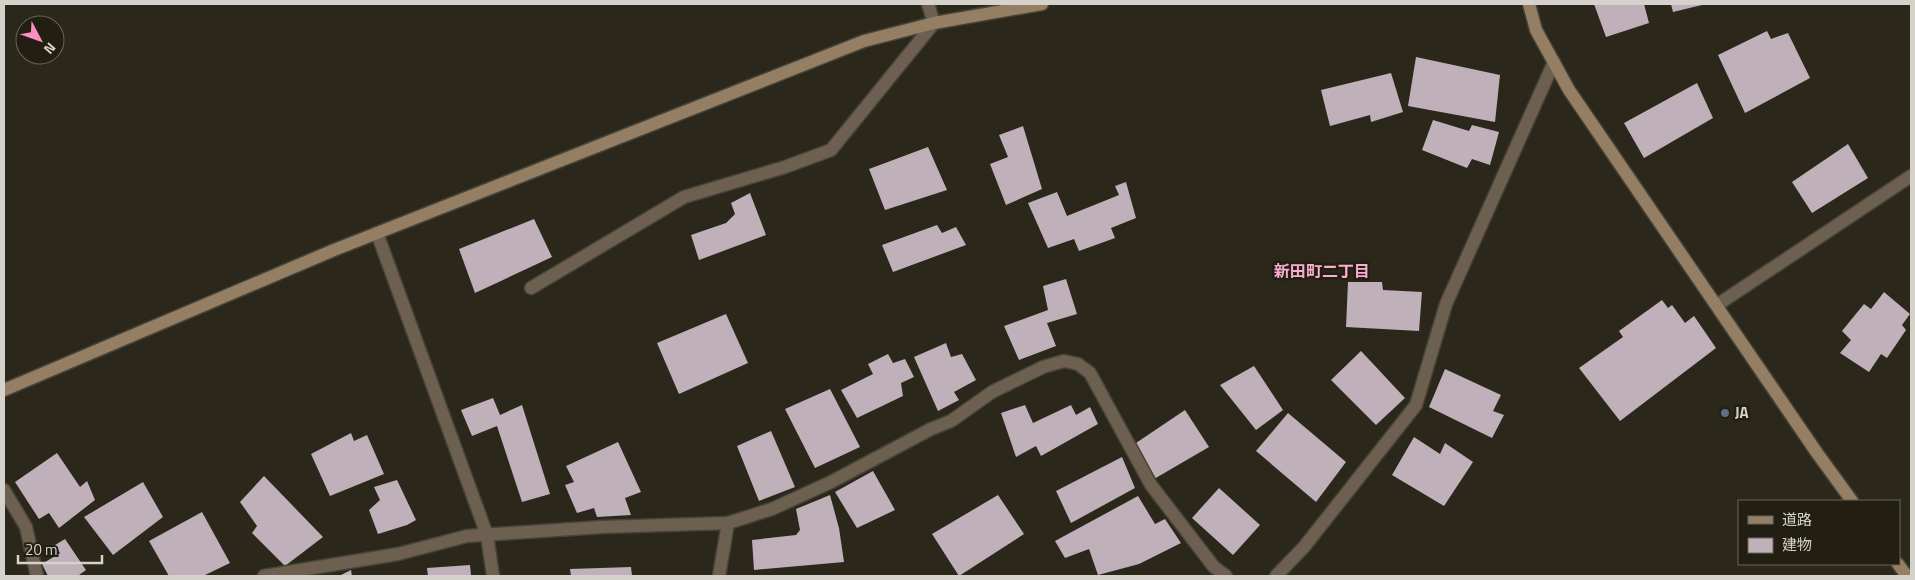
<svg xmlns="http://www.w3.org/2000/svg" width="1915" height="580" font-family="'Titillium Web','Noto Sans JP',sans-serif">
	<rect width="100%" height="100%" fill="#2b281b"/>
	<!-- building -->
	<g fill="#bfb0ba">
		<path d="M1594 4H1644L1649 23 1606 37Z"/>
		<path d="M1671 4H1706L1673 12Z"/>
		<path d="M1767 31 1771 39 1788 33 1810 78 1745 113 1718 55Z"/>
		<path d="M1416 57 1500 75 1495 122 1408 106Z"/>
		<path d="M1391 73 1403 112 1371 122 1370 115 1330 126 1321 90Z"/>
		<path d="M1697 83 1713 118 1644 158 1624 123Z"/>
		<path d="M1433 120 1469 131 1472 125 1499 132 1490 165 1472 159 1467 168 1422 150Z"/>
		<path d="M1023 126 1042 189 1006 205 990 164 1008 157 999 135Z"/>
		<path d="M1848 144 1868 178 1812 213 1792 182Z"/>
		<path d="M928 147 947 190 885 210 869 169Z"/>
		<path d="M1126 182 1136 218 1111 228 1115 238 1079 251 1074 239 1048 248 1028 203 1057 192 1067 216 1119 195 1115 186Z"/>
		<path d="M750 193 766 235 699 260 691 235 726 223 735 214 731 203Z"/>
		<path d="M534 219 552 257 475 293 459 249Z"/>
		<path d="M937 225 942 233 956 227 966 245 893 272 882 245Z"/>
		<path d="M1066 279 1077 314 1047 323 1056 346 1019 360 1004 326 1048 310 1043 286Z"/>
		<path d="M1348 282H1382L1383 290 1422 292 1419 331 1346 327Z"/>
		<path d="M1884 292 1910 314 1902 325 1906 330 1887 358 1881 354 1869 372 1840 353 1851 340 1842 331 1864 304 1871 309Z"/>
		<path d="M1662 300 1668 308 1672 305 1685 323 1694 316 1716 348 1620 421 1579 368 1623 337 1619 331Z"/>
		<path d="M726 314 748 363 679 394 657 343Z"/>
		<path d="M946 343 951 357 962 354 976 380 954 392 959 400 938 411 914 357Z"/>
		<path d="M1361 351 1405 398 1376 425 1331 380Z"/>
		<path d="M888 354 893 363 905 359 914 377 901 383 903 396 857 418 841 390 873 374 868 364Z"/>
		<path d="M1254 366 1283 410 1256 430 1220 385Z"/>
		<path d="M1445 369 1501 395 1493 411 1504 415 1492 438 1429 407Z"/>
		<path d="M830 389 860 447 815 468 785 409Z"/>
		<path d="M493 398 500 415 522 405 550 494 522 502 497 426 472 436 461 410Z"/>
		<path d="M1025 405 1033 423 1071 405 1076 415 1090 407 1098 424 1041 456 1036 446 1016 457 1001 413Z"/>
		<path d="M1185 410 1209 447 1154 479 1133 445Z"/>
		<path d="M1288 413 1346 462 1316 502 1256 451Z"/>
		<path d="M771 431 795 487 759 501 737 446Z"/>
		<path d="M351 433 354 441 367 435 384 474 330 496 311 454Z"/>
		<path d="M1414 437 1440 454 1445 443 1473 462 1444 506 1392 475Z"/>
		<path d="M618 442 641 492 625 498 631 515 597 517 594 508 577 513 565 485 574 482 566 466Z"/>
		<path d="M57 453 80 487 87 481 95 500 59 528 49 513 39 519 15 482Z"/>
		<path d="M1122 457 1135 488 1071 523 1056 491Z"/>
		<path d="M873 471 895 510 857 528 835 492Z"/>
		<path d="M264 476 323 537 285 566 252 533 257 526 240 502Z"/>
		<path d="M397 480 416 520 407 525 378 534 369 510 380 500 374 487Z"/>
		<path d="M143 482 163 517 113 555 84 517Z"/>
		<path d="M1219 488 1260 525 1233 555 1192 518Z"/>
		<path d="M830 495 839 528 844 562 754 570 752 540 796 535 800 530 796 509Z"/>
		<path d="M998 495 1024 534 959 576 932 534Z"/>
		<path d="M1138 496 1155 524 1165 519 1181 543 1139 564 1098 575 1089 549 1065 558 1055 541Z"/>
		<path d="M202 512 230 563 203 576 192 575 169 576 149 541Z"/>
		<path d="M65 539 86 570 79 575 80 576H48L42 564 60 553 55 545Z"/>
		<path d="M470 565 471 576H428L427 568Z"/>
		<path d="M631 567 632 576H571L570 569Z"/>
		<path d="M351 570 352 576H339Z"/>
	</g>
	<g fill="none" stroke-linecap="round" stroke-linejoin="round">
		<defs>
			<g id="street">
				<path d="M377 233 487 535 493 576"/>
				<path d="M531 288 684 197 785 167 831 150 934 23 928 4"/>
				<path d="M1717 305 1911 176"/>
				<path d="M4 490 26 527 37 576"/>
				<path d="M264 576 398 554 467 536 602 527 728 523 772 509 831 482 931 429 951 421 992 392 1043 367 1064 361 1078 364 1090 373 1151 485 1214 567 1226 576"/>
				<path d="M719 576 728 523"/>
				<path d="M1276 576 1304 547 1416 405 1446 304 1554 62"/>
			</g>
			<g id="secondary">
				<path d="M1529 4 1536 30 1569 90 1817 453 1852 501"/>
				<path d="M4 390 334 250 864 41 934 23 1042 4"/>
				<path d="M1898 564 1907 576"/>
			</g>
		</defs>
		<!-- street casing -->
		<use href="#street" stroke="#464337" stroke-width="15"/>
		<!-- secondary casing -->
		<use href="#secondary" stroke="#464337" stroke-width="15"/>
		<!-- street -->
		<use href="#street" stroke="#6d6050" stroke-width="12"/>
		<!-- secondary -->
		<use href="#secondary" stroke="#947f65" stroke-width="12"/>
	</g>
	<!-- markers -->
	<circle fill="#5c6f8a" stroke="#221e12" stroke-width="2" cx="1725" cy="413" r="5"/>
	<g text-anchor="middle" stroke-width="5" stroke-linejoin="round" paint-order="stroke">
		<!-- poi labels -->
		<g font-size="15" font-weight="bold" fill="#d4d2ca" stroke="#221e12" text-anchor="start">
			<text x="1735" y="418">JA</text>
		</g>
		<!-- neighbourhood labels -->
		<g font-size="16" font-weight="bold" fill="#f8acd0" stroke="#221e12">
			<text x="1322" y="277">新田町二丁目</text>
		</g>
	</g>
	<!-- border -->
	<rect width="1915" height="580" fill="none" stroke="#d4d2ca" stroke-width="10"/>
	<!-- legend -->
	<rect x="1738" y="500" width="162" height="65" fill="#221e12" stroke="#69665c"/>
	<rect x="1748" y="516" width="25" height="8" fill="#947f65" stroke="#69665c"/>
	<text x="1782" y="525" font-size="15" fill="#d4d2ca">道路</text>
	<rect x="1748" y="538" width="25" height="15" fill="#bfb0ba" stroke="#69665c"/>
	<text x="1782" y="550" font-size="15" fill="#d4d2ca">建物</text>
	<!-- north arrow -->
	<g transform="translate(40 40) rotate(131)"><circle r="24" fill="#221e12" stroke="#69665c"/>
	<path d="M0-4L9 19L0 12L-9 19Z" fill="#fb8fc5"/>
	<text y="-8" font-size="14" font-weight="bold" text-anchor="middle" fill="#d4d2ca">N</text>
	</g>
	<!-- scale -->
	<path d="M18 555v8h84v-8" fill="none" stroke="#d4d2ca" stroke-width="2.5"/>
	<text x="25" y="555" font-size="15" fill="#d4d2ca" stroke="#221e12" stroke-width="4" paint-order="stroke">20 m</text>
</svg>
